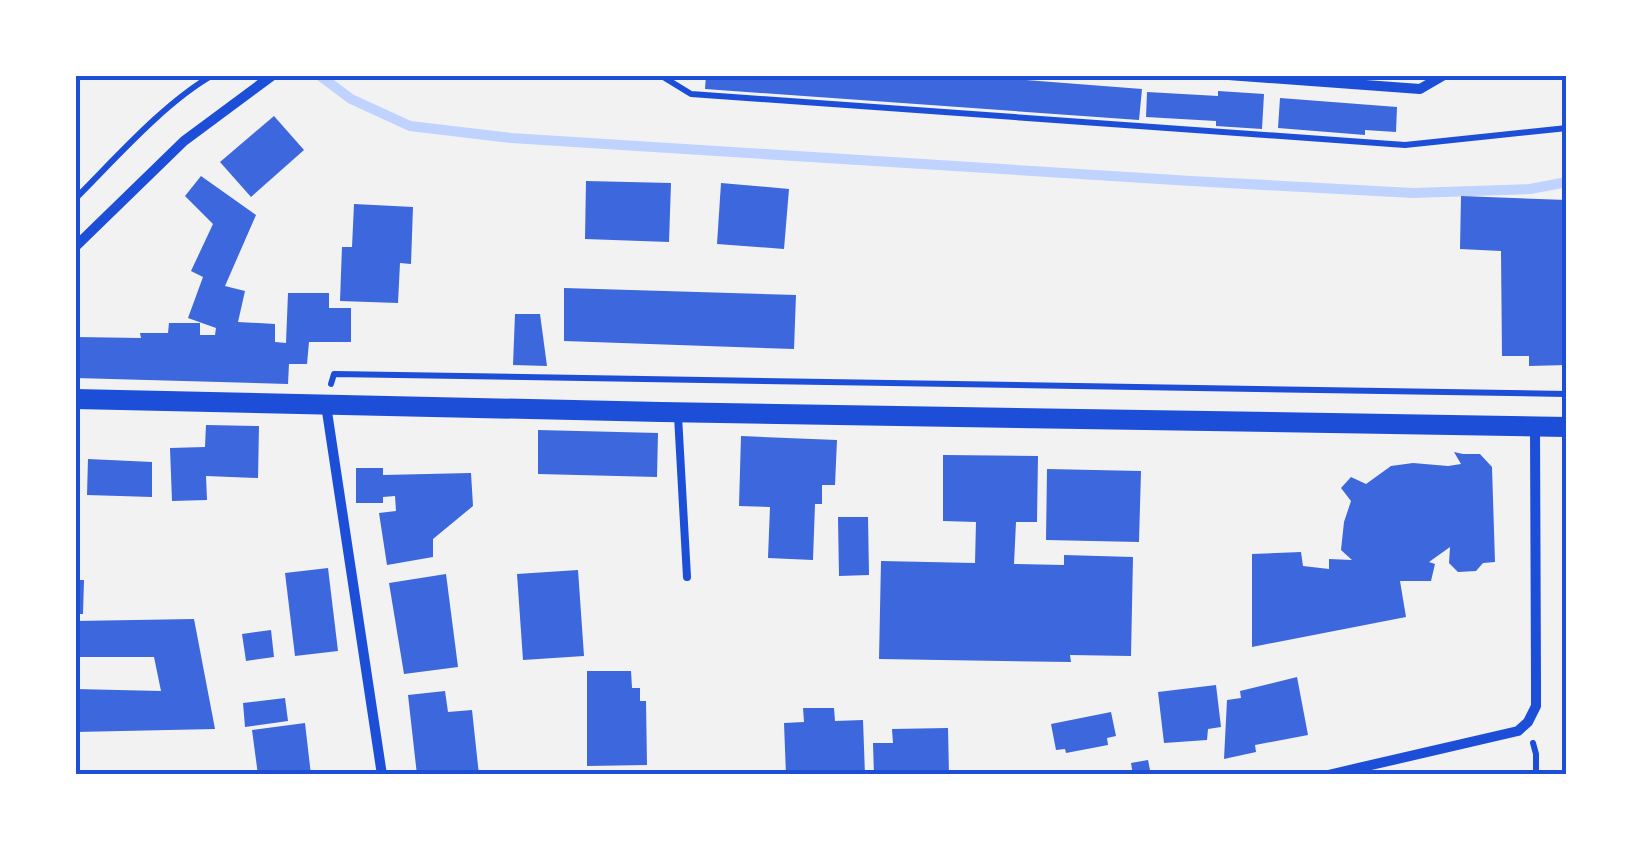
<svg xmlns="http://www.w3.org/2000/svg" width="1642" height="850" font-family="Spectral,serif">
	<rect width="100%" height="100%" fill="#f2f2f2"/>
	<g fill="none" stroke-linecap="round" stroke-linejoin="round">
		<!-- stream -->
		<path stroke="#bfd3fe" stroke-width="10" d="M319 75 351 99 410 126 511 138 1191 181 1413 193 1530 189 1567 182"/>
	</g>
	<!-- building -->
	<g fill="#3d67dc">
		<path d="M706 75H837L871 77 872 75H962L1142 89 1139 120 705 89Z"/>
		<path d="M1218 91 1264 94 1262 129 1216 126V121L1146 117 1147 92 1218 96Z"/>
		<path d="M1280 98 1397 107 1396 132 1365 130V135L1278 128Z"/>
		<path d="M274 116 304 150 251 197 220 162Z"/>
		<path d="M201 176 256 215 225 286 245 291 238 322 275 324V342L286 343 288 293H329V308H351V342H309L307 364H289L288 384 75 378V337L141 338 140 333H168L169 323H200V335H215L216 328 188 318 203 277 191 271 213 224 185 196Z"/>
		<path d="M586 181 671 183 669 242 585 239Z"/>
		<path d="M721 183 789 189 784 249 717 244Z"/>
		<path d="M1461 196 1567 200V365L1529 366V356H1502L1501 251 1460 249Z"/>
		<path d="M354 204 413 207 411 264 400 263 398 303 340 301 342 247H352Z"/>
		<path d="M564 288 796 295 794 349 564 341Z"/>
		<path d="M515 314H540L547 366 513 365Z"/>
		<path d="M206 425 259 426 258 478 206 476 207 500 172 501 170 448 205 447Z"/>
		<path d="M538 430 658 433 657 477 538 474Z"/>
		<path d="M741 436 837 440 835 485H822V504H815L813 560 768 558 770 507 739 506Z"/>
		<path d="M1454 452 1463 454H1480L1492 467 1495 562 1483 563 1476 571 1458 572 1449 563 1450 547 1429 562 1435 564 1431 581H1400L1406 617 1252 647V554L1301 552 1303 566 1329 569V559L1352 560 1341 550 1344 522 1351 501 1341 488 1351 477 1366 484 1391 466 1413 463 1448 466 1461 464Z"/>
		<path d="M943 455 1038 456 1037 522H1016L1014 564 1064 565V555L1133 557 1131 656 1070 655 1071 662 879 659 881 561 975 563 976 522 943 521Z"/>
		<path d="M88 459 152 462V497L87 495Z"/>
		<path d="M356 468H383V475L471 473 473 506 433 539V557L387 565 379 513 396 511 395 496 383 497V503H356Z"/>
		<path d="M1047 469 1141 471 1139 542 1046 540Z"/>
		<path d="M838 517H868L869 575 839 576Z"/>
		<path d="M328 568 338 651 295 656 285 573Z"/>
		<path d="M578 570 584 656 523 660 517 574Z"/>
		<path d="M446 574 458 667 404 674 389 583Z"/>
		<path d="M75 580H84L83 614H75Z"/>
		<path d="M194 619 215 729 75 732V689L161 691 154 657H75V621Z"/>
		<path d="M271 630 274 657 246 661 242 634Z"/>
		<path d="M587 671H631L632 688H640V701H646L647 765 587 766Z"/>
		<path d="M1297 677 1308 735 1255 745 1256 752 1224 759 1227 700 1241 698 1240 691Z"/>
		<path d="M1216 685 1221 727 1208 729 1207 740 1164 743 1158 692Z"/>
		<path d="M445 691 448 712 472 710 479 775H417L408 695Z"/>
		<path d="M285 698 288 721 245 727 243 703Z"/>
		<path d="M803 708H834L835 721 863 720 865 775H786L784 723 804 722Z"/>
		<path d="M1111 712 1116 736 1107 738 1108 745 1066 753 1065 749 1056 750 1051 724Z"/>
		<path d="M305 723 311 775H258L252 730Z"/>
		<path d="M948 728 949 775H874L873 743H893L892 729Z"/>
		<path d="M1148 760 1151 775H1133L1131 763Z"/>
	</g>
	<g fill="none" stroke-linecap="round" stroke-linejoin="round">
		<!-- path -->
		<g stroke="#1d4ed8" stroke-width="6">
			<path d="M660 75 691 94 1405 145 1567 128"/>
			<path d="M75 199C115 159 165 102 213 75"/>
			<path d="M331 384 334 374 1567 394"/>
			<path d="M1533 743 1536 754V775"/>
		</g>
		<!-- service -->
		<path stroke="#1d4ed8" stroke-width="8" d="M678 416 687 577"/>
		<!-- minor -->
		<g stroke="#1d4ed8" stroke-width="10">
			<path d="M1228 75 1420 89 1444 75"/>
			<path d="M75 247 184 141 273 75"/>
			<path d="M326 405 382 775"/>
			<path d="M1328 775 1518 731 1528 722 1536 706V683L1535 427"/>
		</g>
		<!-- secondary -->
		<path stroke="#1d4ed8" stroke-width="20" d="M75 399 661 412 1567 427"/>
	</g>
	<!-- border -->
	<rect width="1642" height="850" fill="none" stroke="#ffffff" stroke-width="155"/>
	<rect x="78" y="78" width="1486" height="694" fill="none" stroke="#1d4ed8" stroke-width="4"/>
</svg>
